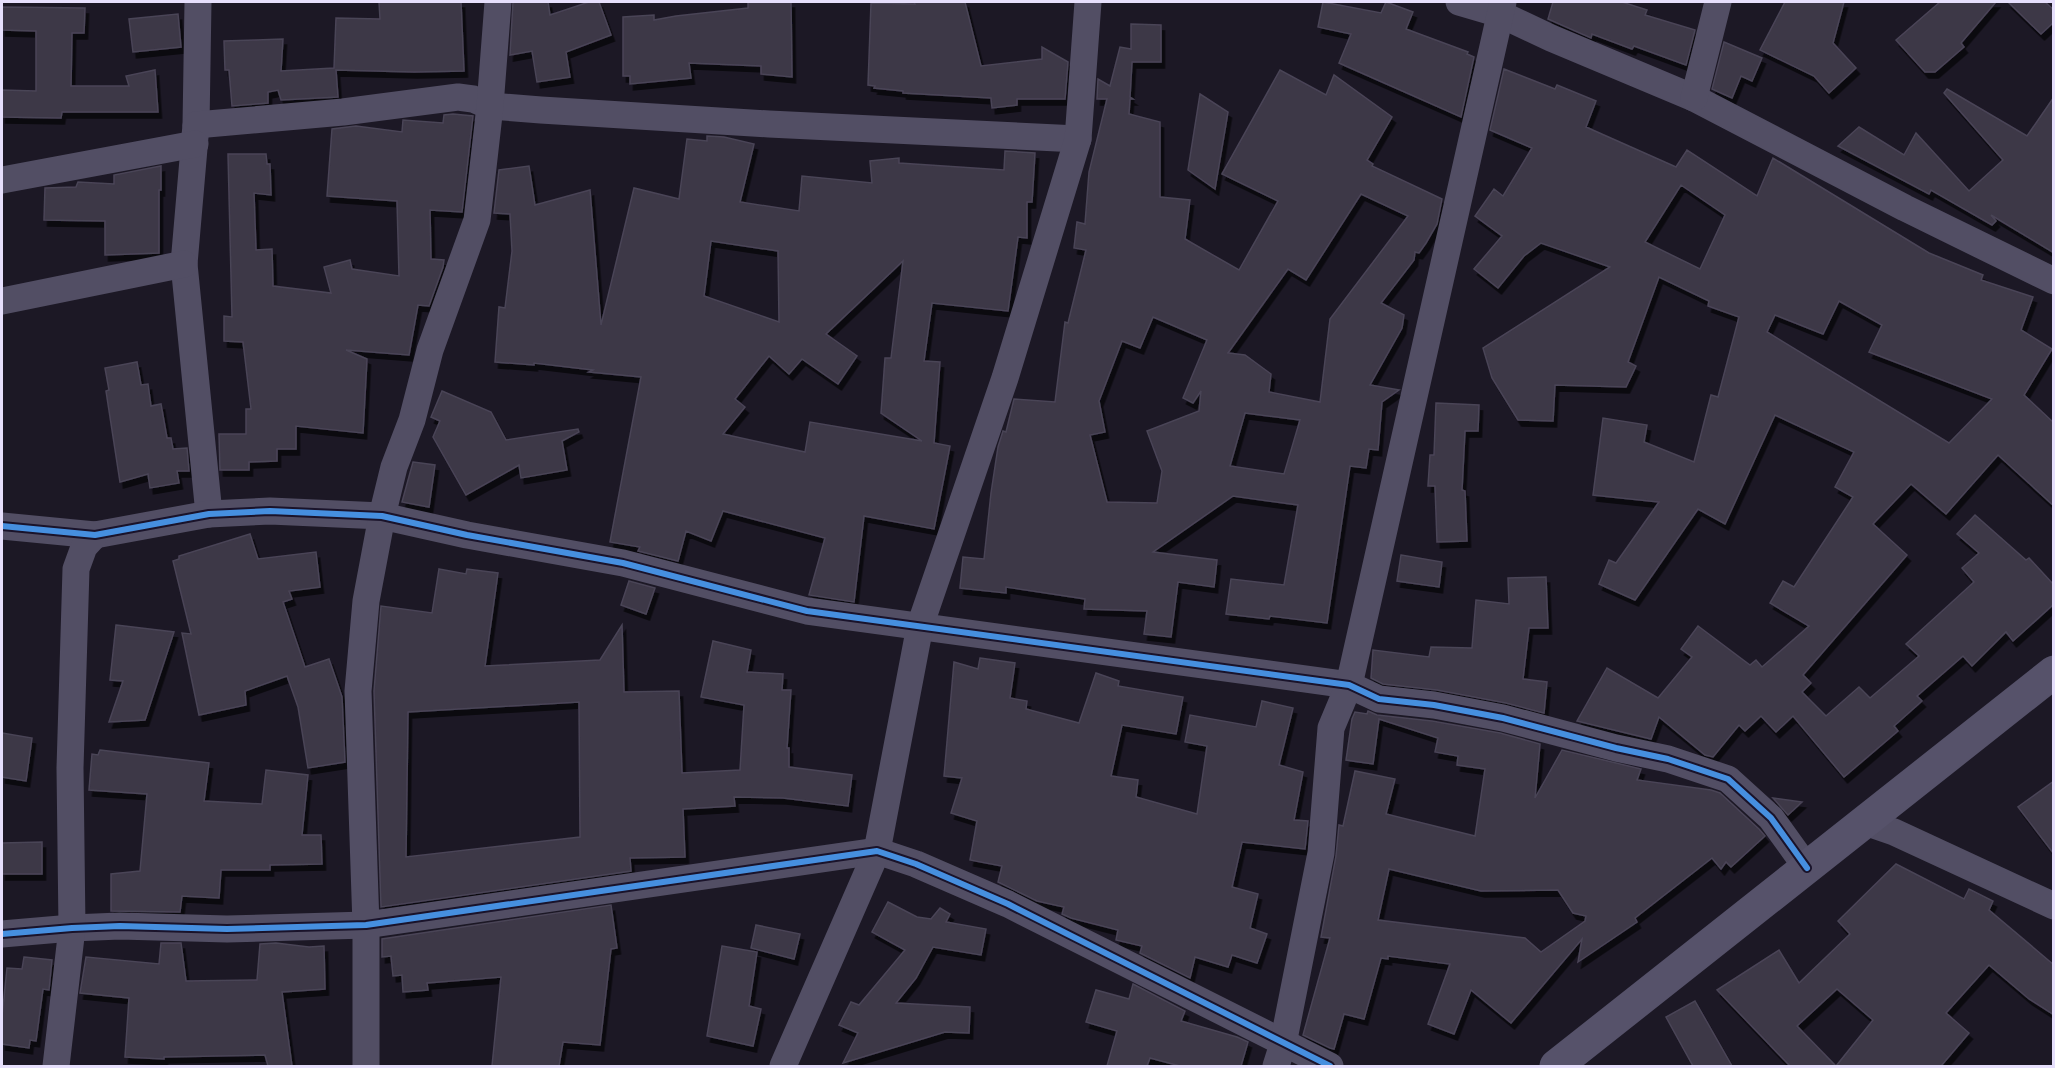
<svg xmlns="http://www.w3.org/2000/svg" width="2055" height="1068" font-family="'Open Sans',sans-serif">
	<defs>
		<filter id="shadow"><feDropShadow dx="3.5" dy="6" stdDeviation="0" flood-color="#0009"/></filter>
	</defs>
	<rect width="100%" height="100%" fill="#1c1825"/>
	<!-- building -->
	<g fill="#3c3746" stroke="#4a4457" stroke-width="1.5" fill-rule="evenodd" filter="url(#shadow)">
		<path d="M379 2H461L464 71 414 72 336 70 338 97 281 100 278 90 268 92V103L232 106 229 70H225L224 41 283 39 281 71 334 68 336 18 380 19Z"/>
		<path d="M513 2H548L550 15 589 2H599L611 35 566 52 570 77 537 82 532 51 510 55Z"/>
		<path d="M748 2H791L792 77 761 74V66L689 63 691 78 630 84V76H623V17L654 15V20L676 16 748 8Z"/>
		<path d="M914 2H965L981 66 1042 59V47L1068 62 1065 99H1017V105L992 108 991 98 903 93V91L874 88 875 86 868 85 871 3 915 4Z"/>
		<path d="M1323 2 1381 13 1386 2 1413 12 1406 29 1468 52 1467 54 1474 57 1461 117 1339 63 1351 34 1318 27Z"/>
		<path d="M1553 2H1622L1647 10 1645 15 1695 30 1686 65 1634 46 1632 49 1592 34 1591 38 1548 19Z"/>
		<path d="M1785 2H1844L1833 43 1856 68 1829 93 1814 76 1760 50Z"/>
		<path d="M1940 2H1996L1961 43 1964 47 1935 72H1925L1896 40Z"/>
		<path d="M2008 2H2045L2054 10V22L2041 34Z"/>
		<path d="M2 7 85 8 84 33H72L71 86H129L126 76 155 70 158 112H62L61 118 2 117V90L36 91V31L2 30Z"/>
		<path d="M178 14 181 47 133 52 129 19Z"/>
		<path d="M1131 24 1161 25V62H1132L1130 97 1133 99H1130L1129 114 1160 122V197L1190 200 1185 239 1239 270 1278 201 1222 174 1280 70 1326 95 1334 75 1392 117 1367 160 1373 164 1372 166 1442 199 1437 224 1426 243 1419 253 1415 252 1414 260 1381 303 1404 315 1402 328 1370 385 1399 390 1382 402 1378 450 1369 449 1366 468 1350 466 1327 623 1270 616 1269 619 1226 614 1231 579 1284 585 1298 505 1233 496 1153 552 1217 560 1214 587 1178 582 1171 637 1144 634 1147 611 1084 609 1085 599 1006 587V593L960 588 963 557 984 559 991 493 998 447 1003 431 1006 432 1014 399 1055 402 1065 322 1068 323 1086 250 1074 248 1077 222 1085 224 1089 172 1107 99H1097L1098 79 1110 86 1120 47 1131 49ZM1361 194 1408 216 1330 319 1320 402 1269 392 1271 374 1245 355 1228 353 1288 269 1306 280ZM1153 317 1207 340 1183 398 1193 403 1201 391 1199 411 1147 431 1162 471 1157 503 1107 502 1090 435 1105 432 1099 401 1122 341 1140 348ZM1245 413 1300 420 1284 474 1230 466Z"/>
		<path d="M1724 42 1762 58 1752 81 1741 76 1732 98 1712 89Z"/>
		<path d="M1504 69 1555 89 1557 85 1596 101 1586 127 1676 167 1687 150 1757 196 1773 158 1929 253 1983 275 1981 280 2033 297 2021 330 2052 349 2024 395 2054 423V506L1998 455 1946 514 1911 484 1873 524 1907 555 1803 675 1811 683 1802 692 1826 716 1859 687 1870 698 1919 656 1906 644 1974 582 1962 568 1979 553 1957 534 1975 515 2026 560 2029 558 2054 585V604L2013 641 2006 632 1972 666 1963 656 1917 696 1922 701 1894 726 1898 731 1844 777 1793 716 1776 732 1761 716 1745 731 1739 725 1713 757 1705 755 1659 717 1651 739 1577 721 1607 668 1658 698 1692 657 1681 649 1698 626 1750 665 1756 660 1762 667 1809 626 1770 603 1783 581 1794 587 1853 497 1835 487 1854 452 1775 415 1725 524 1698 509 1635 600 1599 584 1609 560 1616 563 1659 502 1593 495 1603 418 1647 425 1644 442 1694 462 1711 395 1718 397 1739 317 1708 306 1709 301 1659 277 1628 362 1636 366 1626 387 1555 385 1553 421 1518 420 1492 378 1483 348 1610 267 1541 243 1524 256 1498 288 1474 269 1502 236 1475 216 1494 189 1503 196 1532 148 1490 130ZM1681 185 1725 215 1700 269 1645 242ZM1839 301 1882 325 1869 352 1992 399 1949 443 1767 332 1775 315 1823 334Z"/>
		<path d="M1947 89 2027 136 2054 97V253L1991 215 1996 221 1992 225 1931 190 1929 194 1838 146 1859 127 1904 155 1916 133 1969 191 2003 160 1944 93Z"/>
		<path d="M1200 94 1228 112 1215 189 1188 170Z"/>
		<path d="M453 114 473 116 462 212 430 210 431 259 444 260 443 267 429 306 418 305 409 355 346 350 367 359 363 433 296 426V449H277V461L249 462V470H220L219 434H246V409H251L243 342 224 341V316L232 317 228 154H266L267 164H270L271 195 254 193 256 250 272 249 273 286 331 293 324 267 350 260 352 269 399 276 397 201 327 196 332 129 356 126 402 132 403 120 443 123 444 115Z"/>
		<path d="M707 136 724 137 754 144 740 202 799 211 802 176 872 183 870 161 899 158V163L1004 170 1005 151 1035 153 1032 202H1027V238L1018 237 1008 311 932 303 924 361 940 362 934 443 950 446 934 529 864 516 854 602 809 595 825 538 723 511 711 541 686 531 678 561 638 551 640 547 610 542 641 377 589 372 593 370 534 363V365L495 362 499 307 505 308 512 251 510 214 494 213 499 170 529 166 535 205 590 190 601 325 634 188 679 199 687 139 707 141ZM711 241 778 251 779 322 704 296ZM903 261 891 358H885L881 413 922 441 810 422 805 452 723 434 745 407 735 399 769 356 789 374 802 359 838 384 857 356 826 334Z"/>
		<path d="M161 166V190H159V253L105 255V221L44 220 45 188 76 187 78 182 114 184V175Z"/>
		<path d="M137 362 141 385 148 384 151 406 161 404 167 438H171L173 449 187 448 189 471H177L179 483 150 488 148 474 120 482 106 391 109 390 105 368Z"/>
		<path d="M442 391 491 412 506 440 578 429 579 432 562 441 567 470 521 478 519 465 466 495 433 437 440 421 431 417Z"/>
		<path d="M1436 403 1479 405 1478 431H1465L1462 490 1465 491 1467 541 1437 542 1435 486H1428L1430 455H1434Z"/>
		<path d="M413 462 435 465 429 507 402 502Z"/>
		<path d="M250 534 258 559 316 552 320 587 289 591 292 599 283 602 305 667 329 659 342 697 345 762 308 768 298 707 287 676 245 691 246 705 199 715 182 633 191 634 173 561 179 559V556Z"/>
		<path d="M1401 555 1442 562 1439 587 1397 581Z"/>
		<path d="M439 569 466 574 467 569 498 573 485 666 600 660 622 625 624 692 679 691 682 773 740 770 744 705 701 697 713 641 751 650 747 672 783 674 782 690H791L787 748H789V767L852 775 848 806 783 798 734 797 735 806 683 809 685 857 630 858 631 871 381 907 374 691 381 606 432 613ZM579 702 580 837 406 857 408 712Z"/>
		<path d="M1546 577 1548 628H1529L1523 679 1547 682 1544 713 1506 703 1437 690 1383 684 1371 678 1373 650 1429 657 1431 647 1472 648 1476 600 1509 604 1508 578Z"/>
		<path d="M629 581 655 588 646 614 621 605Z"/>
		<path d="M116 625 174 632 145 720 109 722 123 681 110 680Z"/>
		<path d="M980 658 1015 663 1010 698 1027 701 1026 709 1079 723 1096 673 1119 681 1118 686 1183 697 1176 734 1122 725 1111 776 1138 780 1136 797 1197 814 1207 746 1185 742 1190 715 1256 727 1262 701 1293 708 1279 765 1303 772 1294 820 1308 821 1305 849 1242 842 1232 887 1258 894 1250 928 1267 934 1257 963 1232 955 1228 967 1195 957 1190 978 1140 953 1142 946 1116 940 1118 930 1071 918 1062 914 1064 907 1037 901 998 882 1002 866 970 860 977 821 951 813 962 778 944 776 954 662 978 669Z"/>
		<path d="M1368 711 1377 715 1432 721 1500 733 1540 744 1535 798 1562 750 1641 769 1637 780 1711 790 1720 793 1759 829 1765 836 1731 867 1726 862 1721 869 1712 858 1635 918 1637 922 1578 962 1582 939 1511 1023 1471 990 1454 1034 1428 1024 1450 964 1388 956V959L1381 958 1364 1019 1344 1014 1334 1049 1330 1048 1303 1035 1330 938 1321 937 1336 856 1339 825 1343 826 1355 771 1395 779 1386 814 1475 836 1485 769 1457 765 1458 756 1435 752 1438 738 1379 719 1373 764 1346 760 1352 719 1355 712 1367 714ZM1389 869 1481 891 1558 890 1573 913 1586 916 1585 921 1541 952 1525 938 1378 920Z"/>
		<path d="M2 733 32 738 26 781 2 777Z"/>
		<path d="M100 750 209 763 204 801 262 804 266 770 308 775 302 835H321L322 864 270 865V870H221L219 898 182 896 180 912 111 911V874L140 871 147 794 89 790 92 754 98 755Z"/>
		<path d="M2054 781V854L2018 807Z"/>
		<path d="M1773 798 1802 802 1788 815Z"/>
		<path d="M42 842V874H2V843Z"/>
		<path d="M1896 864 1964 899 1969 889 1993 901 1989 910 2054 965V1015L2029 999 1989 965 1946 1013 1969 1033 1941 1066H1790L1717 990 1779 950 1799 983 1850 934 1838 921ZM1837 989 1873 1020 1836 1066 1797 1026Z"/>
		<path d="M888 902 917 917 931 919 940 908 950 914 946 922 986 929 981 955 933 947 916 978 896 1003 970 1007 969 1033 945 1032 843 1063 858 1033 839 1025 851 1002 859 1005 905 950 872 932Z"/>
		<path d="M611 905 617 948 611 949 600 1045 563 1042 559 1066H492L501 977 427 983 428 990 403 992 402 975 393 976 391 956 382 957V939Z"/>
		<path d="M756 925 800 934 794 959 751 948Z"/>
		<path d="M161 943H181L186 981 257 980 260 944 276 943 309 947 324 946 325 989 282 992 292 1066H268L265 1055 164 1057V1059L125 1057 129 998 80 993 86 957 159 964Z"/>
		<path d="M722 946 757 952 749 1006 761 1009 753 1046 707 1036Z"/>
		<path d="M24 957 52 960 49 990 43 989 36 1041 30 1040 29 1048 2 1044V1017L7 968 22 969Z"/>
		<path d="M1133 984 1185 1011 1181 1021 1237 1037 1248 1042 1241 1066H1180L1150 1058 1147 1066H1107L1117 1031 1086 1022 1096 990 1129 999Z"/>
		<path d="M1695 1001 1732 1066H1693L1666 1017Z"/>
	</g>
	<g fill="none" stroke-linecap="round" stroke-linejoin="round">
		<!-- street -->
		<g stroke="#524e64" stroke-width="27">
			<path d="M198 2 196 125 184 264 209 514"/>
			<path d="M1459 2 1500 14 1551 38 1694 98 1905 208 2054 281"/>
			<path d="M1694 98 1718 2"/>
			<path d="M196 125 343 112 458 97 473 99 490 106 541 110 769 124 1078 139"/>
			<path d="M2 180 195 144"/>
			<path d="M2 301 184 264"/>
			<path d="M2 526 95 535 209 514 270 511 382 516 467 535 623 563 807 611 1349 685 1379 699 1434 705 1503 718 1616 748 1668 759 1728 779 1771 818 1807 868"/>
			<path d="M1865 822 1894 832 2054 906"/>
			<path d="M2 934 72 928 120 926 227 929 366 925 877 851 916 864 1008 904 1330 1066"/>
			<path d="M56 1066 72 928 70 768 76 569 84 547 95 535"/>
			<path d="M366 1066V925L358 691 366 601 382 516 394 467 412 420 430 350 477 220 490 106 498 2"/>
			<path d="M783 1066 877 851 920 626 1005 378 1078 139 1088 2"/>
			<path d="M1276 1066 1283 1044 1321 853 1331 728 1349 685 1503 2"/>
		</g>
		<!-- secondary -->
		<path stroke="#56526a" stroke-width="33" d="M1556 1066 2054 672"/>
		<defs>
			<g id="cycleway">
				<path d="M2 526 95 535 209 514 270 511 382 516 467 535 623 563 807 611 1349 685 1379 699 1434 705 1503 718 1616 748 1668 759 1728 779 1771 818 1807 868"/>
				<path d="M2 934 72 928 120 926 227 929 366 925 877 851 916 864 1008 904 1330 1066"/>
			</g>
		</defs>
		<!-- cycleway casing -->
		<use href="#cycleway" stroke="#1a132a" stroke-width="10"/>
		<!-- cycleway -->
		<use href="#cycleway" stroke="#468fdf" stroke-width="6"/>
	</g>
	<!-- border -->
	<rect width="2055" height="1068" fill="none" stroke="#e6dffc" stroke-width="6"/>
</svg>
